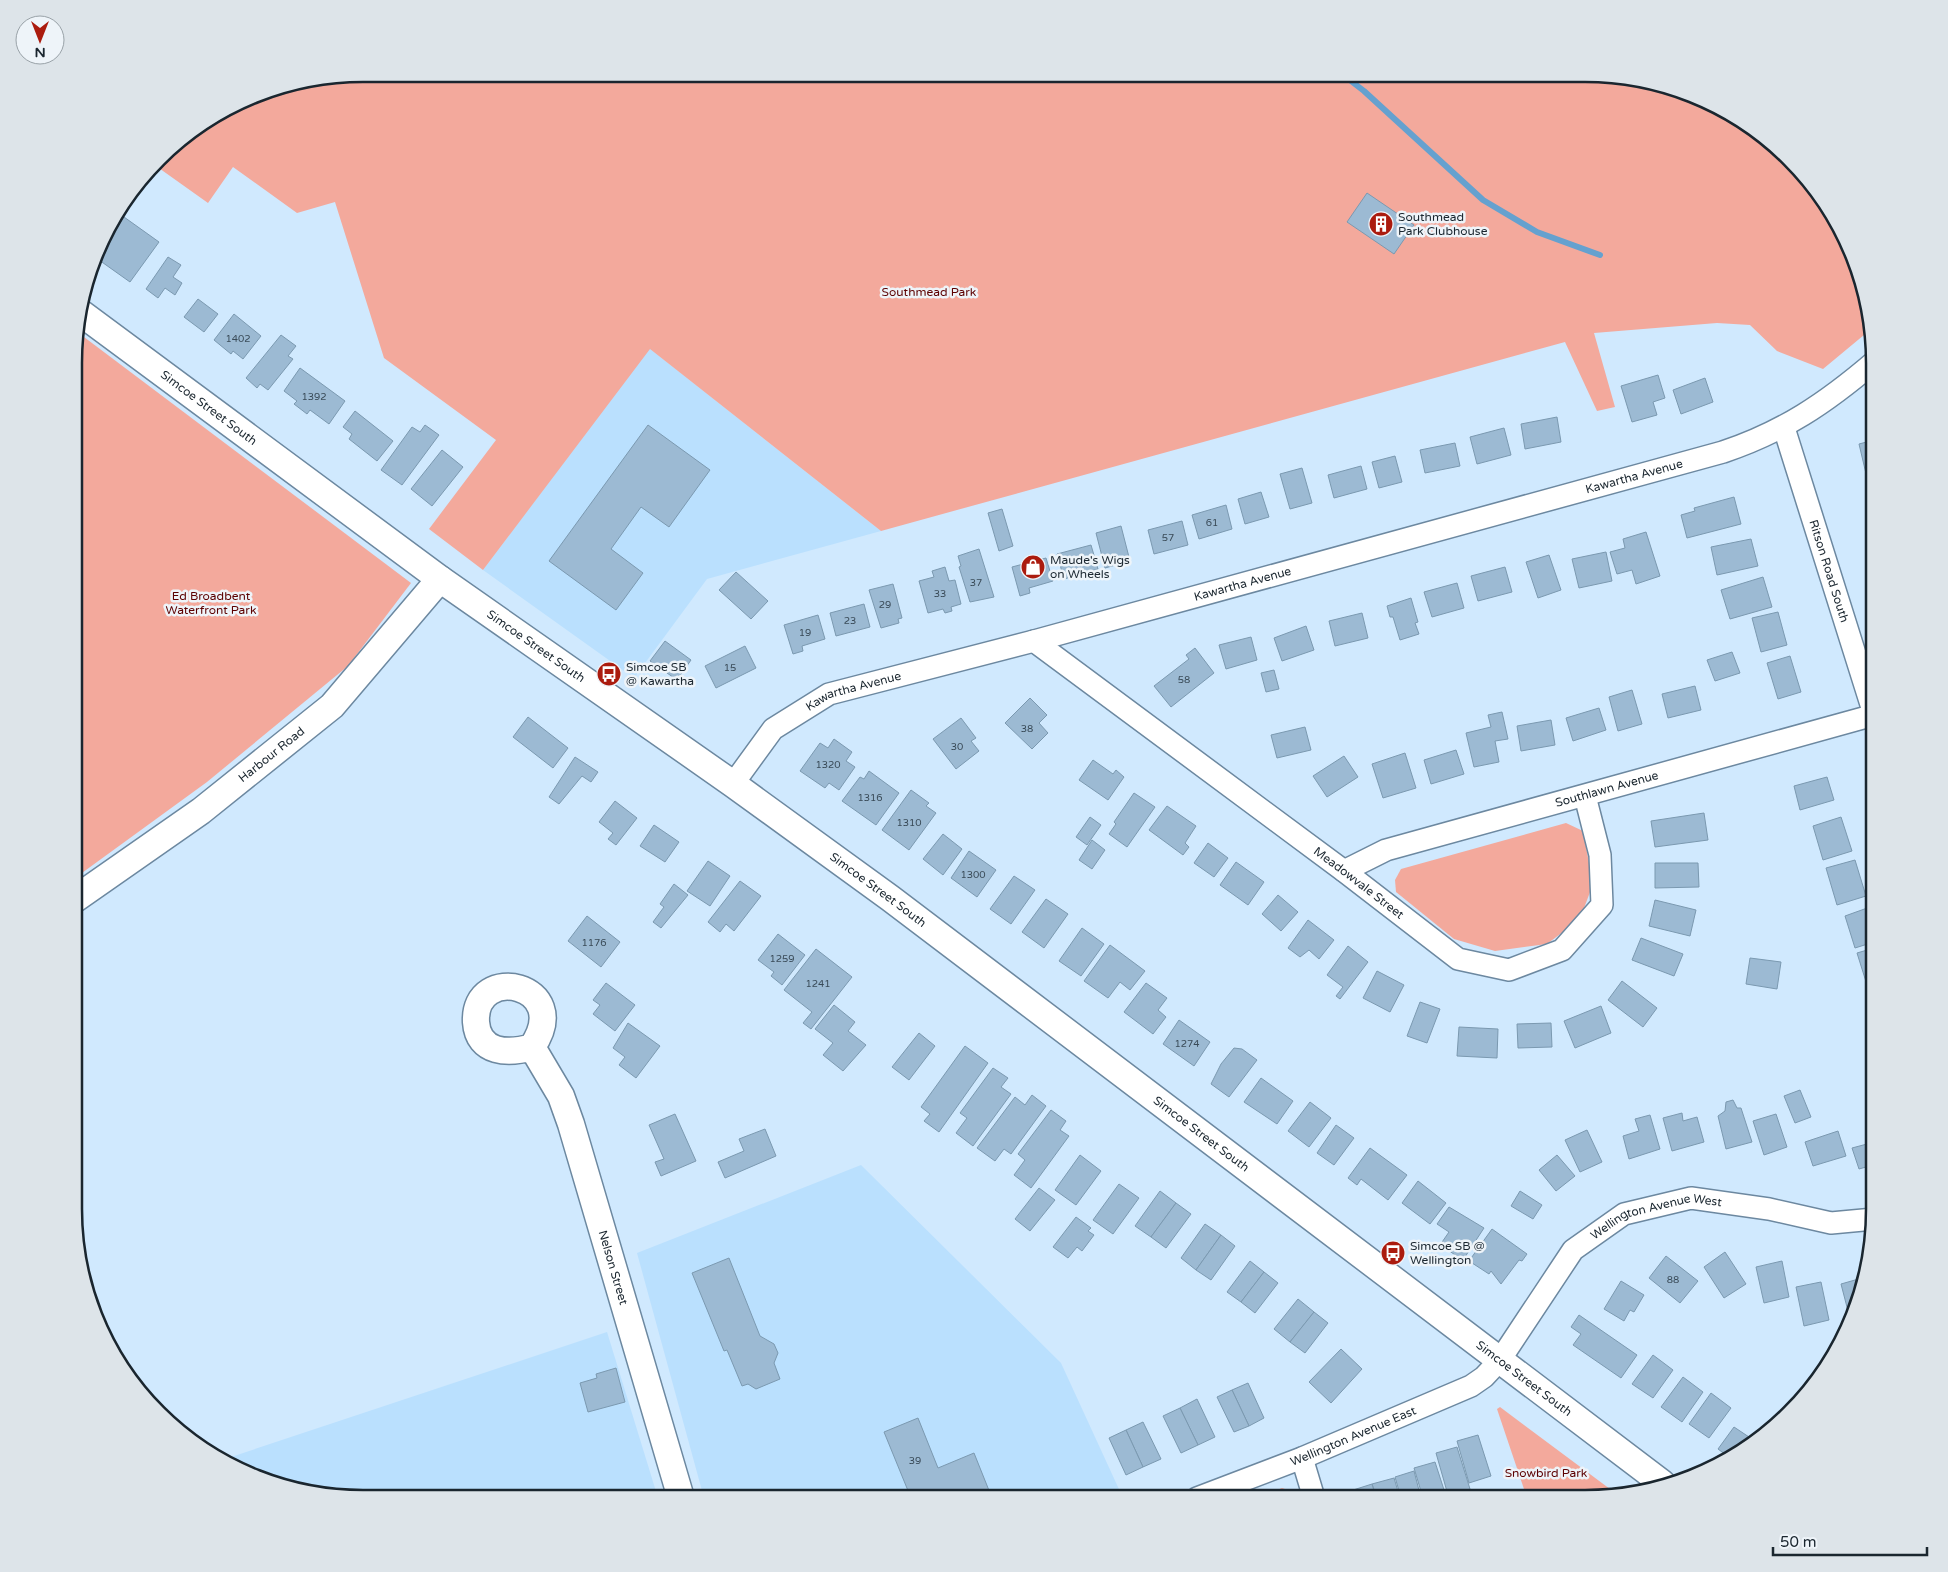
<svg xmlns="http://www.w3.org/2000/svg" width="1948" height="1572" font-family="'Varela Round',sans-serif">
	<rect width="100%" height="100%" fill="#d0e9fe"/>
	<!-- built -->
	<g fill="#bae0fe">
		<path d="M649 348 881 531 707 579 634 678 483 570Z"/>
		<path d="M861 1165 1061 1363 1123 1498H704L637 1253Z"/>
		<path d="M607 1332 658 1498H345L253 1476 225 1459Z"/>
	</g>
	<!-- green -->
	<g fill="#f3a99c">
		<path d="M364 74H1603L1695 96 1776 146 1844 236 1864 289 1870 330 1823 369 1777 351 1750 325 1717 323 1594 333 1615 407 1597 411 1565 342 881 531 650 349 483 570 429 529 496 440 384 358 335 202 297 213 233 167 208 203 156 166 173 146 270 89Z"/>
		<path d="M76 331 411 583 348 666 207 782 75 878Z"/>
		<path d="M1566 823 1583 831 1593 884 1580 919 1547 944 1495 951 1454 939 1396 892 1395 880 1401 869Z"/>
		<path d="M1500 1407 1614 1492 1584 1498H1527L1497 1409Z"/>
		<path d="M1282 1488 1294 1492 1299 1498H1257Z"/>
	</g>
	<g fill="none" stroke-linecap="round" stroke-linejoin="round">
		<!-- stream -->
		<path stroke="#65a1cf" stroke-width="6" d="M1342 74 1364 91 1483 200 1537 232 1600 255"/>
	</g>
	<!-- building -->
	<g fill="#9cbad3" stroke="#7b99b0">
		<path d="M1367 193 1414 225 1394 254 1347 222Z"/>
		<path d="M124 217 159 242 130 282 99 260 108 231 112 234Z"/>
		<path d="M168 257 181 265 173 277 182 283 175 295 165 288 158 298 146 289Z"/>
		<path d="M198 299 218 314 204 332 184 317Z"/>
		<path d="M234 314 261 336 243 359 233 351 231 354 214 340Z"/>
		<path d="M281 335 296 346 288 356 293 359 268 390 260 384 257 388 246 378Z"/>
		<path d="M300 368 345 401 329 424 310 410 307 414 294 404 297 401 284 391Z"/>
		<path d="M1658 375 1665 398 1653 402 1657 415 1632 422 1621 386Z"/>
		<path d="M1705 378 1713 402 1681 414 1673 390Z"/>
		<path d="M355 411 393 441 377 461 349 439 352 434 343 427Z"/>
		<path d="M1557 417 1561 442 1525 449 1521 424Z"/>
		<path d="M425 425 439 435 402 485 381 470 412 427 420 432Z"/>
		<path d="M648 425 710 470 669 527 641 507 611 549 643 573 616 610 549 561Z"/>
		<path d="M1504 428 1511 455 1477 464 1470 437Z"/>
		<path d="M1874 440V480L1868 482 1859 444Z"/>
		<path d="M1455 443 1460 466 1425 473 1420 450Z"/>
		<path d="M442 450 463 467 432 506 411 489Z"/>
		<path d="M1395 456 1402 482 1379 488 1372 462Z"/>
		<path d="M1361 466 1367 489 1334 498 1328 475Z"/>
		<path d="M1302 468 1312 503 1290 509 1280 474Z"/>
		<path d="M1261 492 1269 517 1245 524 1238 499Z"/>
		<path d="M1734 497 1741 524 1687 538 1681 515 1695 511 1694 508Z"/>
		<path d="M1226 505 1232 529 1199 539 1192 515Z"/>
		<path d="M1002 509 1013 546 999 551 988 513Z"/>
		<path d="M1182 521 1188 545 1154 554 1148 530Z"/>
		<path d="M1121 526 1130 561 1105 568 1096 533Z"/>
		<path d="M1646 532 1660 576 1636 584 1632 570 1617 574 1610 552 1625 548 1623 539Z"/>
		<path d="M1751 539 1758 566 1717 575 1711 547Z"/>
		<path d="M1091 545 1098 569 1064 579 1057 554Z"/>
		<path d="M979 549 994 597 970 602 959 567 961 566 958 556Z"/>
		<path d="M1606 552 1612 581 1579 588 1572 559Z"/>
		<path d="M1549 555 1561 590 1538 598 1526 562Z"/>
		<path d="M1046 558 1053 581 1029 588 1030 593 1020 596 1012 567Z"/>
		<path d="M945 567 949 581 955 580 961 604 951 607 952 611 945 613 943 609 928 613 919 581 934 577 932 571Z"/>
		<path d="M1505 567 1512 592 1478 601 1471 576Z"/>
		<path d="M736 572 768 601 751 619 719 590Z"/>
		<path d="M1763 577 1772 607 1730 619 1721 590Z"/>
		<path d="M1457 583 1464 608 1432 617 1424 592Z"/>
		<path d="M893 584 902 618 898 619 899 623 881 628 869 590Z"/>
		<path d="M1411 598 1418 622 1415 623 1419 634 1400 640 1393 617H1390L1387 606Z"/>
		<path d="M864 604 870 627 836 636 830 613Z"/>
		<path d="M1778 612 1787 645 1761 652 1752 618Z"/>
		<path d="M1362 613 1368 638 1335 646 1329 621Z"/>
		<path d="M818 615 825 639 802 646 803 651 793 654 784 625Z"/>
		<path d="M1306 626 1314 650 1282 661 1274 638Z"/>
		<path d="M1251 637 1257 660 1226 669 1219 645Z"/>
		<path d="M665 641 691 660 677 680 650 661Z"/>
		<path d="M745 646 756 668 716 688 705 666Z"/>
		<path d="M1195 648 1214 673 1171 707 1154 686 1189 659 1186 655Z"/>
		<path d="M1732 652 1740 673 1715 681 1707 660Z"/>
		<path d="M1790 656 1801 692 1778 699 1767 663Z"/>
		<path d="M1274 670 1279 689 1266 692 1261 673Z"/>
		<path d="M1695 686 1701 710 1668 718 1662 694Z"/>
		<path d="M1632 690 1642 724 1618 731 1609 697Z"/>
		<path d="M1030 698 1047 715 1039 723 1048 733 1032 749 1005 723Z"/>
		<path d="M1599 708 1606 730 1573 741 1566 718Z"/>
		<path d="M1502 712 1508 739 1495 741 1499 762 1474 767 1466 733 1491 727 1488 715Z"/>
		<path d="M528 717 568 748 553 768 513 737Z"/>
		<path d="M961 718 976 738 971 741 979 751 956 769 933 739Z"/>
		<path d="M1551 720 1555 745 1521 751 1517 726Z"/>
		<path d="M1305 727 1311 750 1277 758 1271 735Z"/>
		<path d="M834 739 852 752 846 761 855 767 839 790 829 783 825 788 800 771 820 743 828 748Z"/>
		<path d="M1456 750 1464 774 1431 784 1424 760Z"/>
		<path d="M1405 753 1416 788 1383 798 1372 764Z"/>
		<path d="M1344 756 1358 777 1327 797 1313 776Z"/>
		<path d="M575 757 598 772 591 782 582 776 559 804 549 797Z"/>
		<path d="M1093 760 1113 774 1116 770 1124 777 1108 800 1079 780Z"/>
		<path d="M869 771 899 793 876 825 842 801 860 777 864 779Z"/>
		<path d="M1827 777 1834 800 1800 810 1794 786Z"/>
		<path d="M911 790 929 803 926 806 936 813 909 850 882 830Z"/>
		<path d="M1134 793 1155 807 1127 847 1109 834 1116 824 1114 822Z"/>
		<path d="M615 801 637 818 616 845 608 839 613 833 599 822Z"/>
		<path d="M1167 806 1196 826 1185 843 1189 847 1183 855 1149 830Z"/>
		<path d="M1704 813 1708 840 1655 847 1651 821Z"/>
		<path d="M1090 817 1101 825 1087 845 1076 837Z"/>
		<path d="M1841 817 1852 851 1823 860 1813 826Z"/>
		<path d="M654 825 679 842 665 862 640 846Z"/>
		<path d="M943 834 962 849 943 875 923 859Z"/>
		<path d="M1092 840 1105 850 1092 869 1079 860Z"/>
		<path d="M1208 843 1228 858 1214 877 1194 863Z"/>
		<path d="M969 851 996 870 977 897 951 878Z"/>
		<path d="M1855 860 1866 896 1837 905 1826 868Z"/>
		<path d="M708 861 730 876 710 906 687 891Z"/>
		<path d="M1236 862 1264 882 1248 905 1220 885Z"/>
		<path d="M1655 863H1698L1699 887 1655 888Z"/>
		<path d="M1014 876 1035 890 1011 924 990 909Z"/>
		<path d="M740 881 761 896 734 931 726 924 720 932 708 922Z"/>
		<path d="M674 884 688 895 661 928 653 922 664 907 660 904Z"/>
		<path d="M1278 895 1298 912 1281 931 1262 914Z"/>
		<path d="M1046 899 1068 914 1044 948 1022 932Z"/>
		<path d="M1655 900 1696 910 1690 936 1649 926Z"/>
		<path d="M1870 907 1874 918V942L1855 948 1845 916Z"/>
		<path d="M587 916 620 942 601 967 568 941Z"/>
		<path d="M1308 920 1334 940 1319 959 1309 950 1300 957 1288 948Z"/>
		<path d="M1082 928 1104 944 1081 976 1059 961Z"/>
		<path d="M778 934 805 955 782 985 771 976 774 972 758 960Z"/>
		<path d="M1641 938 1683 954 1674 976 1632 960Z"/>
		<path d="M1110 945 1145 971 1130 990 1120 982 1108 998 1084 981Z"/>
		<path d="M1348 946 1368 962 1340 999 1336 996 1343 987 1327 975Z"/>
		<path d="M1874 948V986L1868 988 1857 953Z"/>
		<path d="M816 949 852 977 811 1029 803 1023 812 1012 784 990Z"/>
		<path d="M1750 958 1781 962 1777 989 1746 984Z"/>
		<path d="M1377 971 1404 985 1390 1012 1363 998Z"/>
		<path d="M1622 981 1657 1008 1643 1027 1608 1000Z"/>
		<path d="M606 983 635 1005 615 1031 593 1014 600 1005 593 1000Z"/>
		<path d="M1146 983 1167 998 1158 1010 1166 1017 1153 1034 1124 1012Z"/>
		<path d="M1420 1002 1440 1009 1427 1043 1407 1036Z"/>
		<path d="M834 1005 855 1022 848 1031 866 1045 843 1071 823 1055 833 1043 815 1029Z"/>
		<path d="M1601 1006 1611 1033 1575 1048 1564 1021Z"/>
		<path d="M1179 1020 1210 1042 1194 1066 1163 1044Z"/>
		<path d="M628 1023 660 1046 636 1078 619 1065 625 1057 613 1048Z"/>
		<path d="M1551 1023 1552 1047 1518 1048 1517 1024Z"/>
		<path d="M1459 1027 1498 1029 1497 1058 1457 1056Z"/>
		<path d="M919 1033 935 1046 909 1080 892 1067Z"/>
		<path d="M965 1046 988 1063 939 1132 924 1121 930 1114 921 1107Z"/>
		<path d="M1234 1048 1242 1049 1257 1060 1229 1097 1211 1084 1221 1064Z"/>
		<path d="M993 1068 1008 1078 1001 1087 1011 1094 973 1146 956 1133 967 1118 960 1113Z"/>
		<path d="M1261 1078 1293 1101 1277 1124 1244 1102Z"/>
		<path d="M1800 1090 1811 1117 1795 1123 1784 1096Z"/>
		<path d="M1032 1095 1046 1106 1011 1154 1004 1149 995 1161 977 1148 1015 1097 1025 1105Z"/>
		<path d="M1733 1100 1737 1108H1741L1752 1142 1726 1149 1718 1116 1725 1111 1726 1102Z"/>
		<path d="M1310 1102 1331 1118 1309 1147 1288 1131Z"/>
		<path d="M1051 1110 1066 1121 1060 1130 1069 1136 1031 1188 1014 1175 1025 1160 1018 1154Z"/>
		<path d="M1682 1113 1683 1121 1697 1117 1704 1142 1672 1151 1663 1118Z"/>
		<path d="M675 1114 696 1161 661 1176 655 1162 664 1159 649 1125Z"/>
		<path d="M1776 1114 1787 1147 1764 1155 1753 1121Z"/>
		<path d="M1650 1115 1660 1149 1629 1159 1623 1136 1639 1131 1635 1119Z"/>
		<path d="M1336 1125 1354 1138 1334 1165 1317 1153Z"/>
		<path d="M765 1129 776 1156 725 1178 718 1162 744 1151 739 1139Z"/>
		<path d="M1587 1130 1602 1162 1580 1172 1565 1140Z"/>
		<path d="M1838 1131 1846 1156 1813 1166 1805 1142Z"/>
		<path d="M1867 1144 1873 1165 1859 1169 1852 1148Z"/>
		<path d="M1370 1148 1407 1175 1388 1200 1361 1179 1357 1185 1348 1178Z"/>
		<path d="M1080 1155 1101 1171 1076 1205 1055 1190Z"/>
		<path d="M1557 1155 1575 1176 1556 1191 1539 1170Z"/>
		<path d="M1418 1181 1446 1203 1430 1224 1402 1203Z"/>
		<path d="M1119 1184 1139 1198 1113 1234 1093 1220Z"/>
		<path d="M1039 1188 1055 1200 1030 1231 1015 1219Z"/>
		<path d="M1160 1191 1176 1203 1151 1237 1135 1226Z"/>
		<path d="M1520 1191 1542 1205 1533 1219 1511 1206Z"/>
		<path d="M1176 1203 1191 1214 1166 1248 1151 1237Z"/>
		<path d="M1449 1207 1484 1228 1463 1260 1440 1245 1449 1232 1437 1224Z"/>
		<path d="M1076 1217 1091 1228 1088 1231 1094 1235 1082 1251 1077 1247 1068 1258 1053 1247Z"/>
		<path d="M1205 1224 1221 1235 1196 1270 1181 1258Z"/>
		<path d="M1492 1229 1527 1254 1522 1261 1519 1260 1501 1284 1491 1271 1489 1274 1469 1261Z"/>
		<path d="M1221 1235 1235 1246 1211 1280 1196 1270Z"/>
		<path d="M1725 1252 1746 1284 1724 1298 1704 1267Z"/>
		<path d="M1666 1256 1698 1281 1680 1303 1649 1278Z"/>
		<path d="M729 1258 760 1336 774 1344 778 1353 774 1363 780 1379 756 1389 748 1384 742 1386 727 1350 724 1351 692 1273Z"/>
		<path d="M1250 1261 1264 1272 1241 1302 1227 1292Z"/>
		<path d="M1782 1261 1789 1297 1764 1303 1756 1267Z"/>
		<path d="M1264 1272 1278 1283 1255 1313 1241 1302Z"/>
		<path d="M1862 1278 1854 1310 1848 1311 1841 1284Z"/>
		<path d="M1621 1281 1644 1295 1634 1312 1630 1310 1624 1321 1604 1309Z"/>
		<path d="M1821 1282 1829 1320 1804 1326 1796 1287Z"/>
		<path d="M1298 1299 1314 1312 1290 1342 1274 1329Z"/>
		<path d="M1314 1312 1328 1323 1305 1353 1290 1342Z"/>
		<path d="M1579 1315 1637 1355 1621 1378 1573 1345 1581 1334 1571 1327Z"/>
		<path d="M1341 1349 1362 1369 1331 1403 1309 1382Z"/>
		<path d="M1653 1355 1673 1370 1653 1398 1632 1384Z"/>
		<path d="M616 1368 625 1402 588 1412 580 1383 597 1378 596 1374Z"/>
		<path d="M1683 1377 1703 1392 1682 1422 1661 1407Z"/>
		<path d="M1248 1383 1264 1418 1249 1426 1232 1390Z"/>
		<path d="M1232 1390 1249 1426 1234 1432 1217 1397Z"/>
		<path d="M1711 1393 1731 1408 1709 1438 1689 1424Z"/>
		<path d="M1197 1399 1215 1437 1198 1445 1180 1408Z"/>
		<path d="M1180 1408 1198 1445 1181 1453 1163 1416Z"/>
		<path d="M918 1418 938 1468 974 1453 992 1498H911L884 1432Z"/>
		<path d="M1143 1422 1161 1459 1143 1467 1126 1430Z"/>
		<path d="M1734 1427 1755 1441 1730 1458 1718 1449Z"/>
		<path d="M1126 1430 1143 1467 1126 1475 1109 1438Z"/>
		<path d="M1478 1435 1491 1476 1469 1483 1457 1441Z"/>
		<path d="M1457 1447 1470 1489 1448 1495 1436 1453Z"/>
		<path d="M1435 1462 1446 1496 1423 1498 1414 1468Z"/>
		<path d="M1414 1471 1421 1498H1401L1395 1477Z"/>
		<path d="M1394 1478 1400 1498H1377L1372 1484Z"/>
		<path d="M1372 1484 1376 1498H1353L1350 1491Z"/>
	</g>
	<g fill="none" stroke-linecap="round" stroke-linejoin="round">
		<defs>
			<g id="minor">
				<path id="s1" d="M1784 428 1874 714"/>
				<path id="s2" d="M1034 641 1344 871 1458 959 1509 970 1562 950 1602 905 1600 855 1585 796"/>
				<path id="s3" d="M733 784 773 729 829 694 1034 641 1723 452C1783 432 1826 403 1874 362"/>
				<path id="s4" d="M1344 871 1386 850 1874 715"/>
				<path d="M1302 1458 1314 1498"/>
				<path id="s5" d="M1197 1498 1302 1458 1471 1386 1484 1377 1500 1360 1573 1250 1624 1214 1691 1198 1769 1209 1831 1223 1874 1219"/>
			</g>
			<g id="tertiary">
				<path id="s6" d="M81 313 440 579 733 784 890 898 1662 1483"/>
				<path id="s7" d="M75 899 201 811 332 706 440 579"/>
				<path id="s8" d="M532 1047C509 1054 478 1054 476 1022 473 962 575 984 532 1047L561 1096 571 1124 681 1498"/>
			</g>
		</defs>
		<!-- minor casing -->
		<use href="#minor" stroke="#6c88a0" stroke-width="24"/>
		<!-- tertiary casing -->
		<use href="#tertiary" stroke="#6c88a0" stroke-width="29"/>
		<!-- minor -->
		<use href="#minor" stroke="#fff" stroke-width="21"/>
		<!-- tertiary -->
		<use href="#tertiary" stroke="#fff" stroke-width="26"/>
	</g>
	<!-- icons -->
	<defs>
		<symbol id="building-disc" viewBox="-11 -11 22 22"><circle r="9.5" fill="#ab1b0e" stroke="#eef4f9"/><path d="M-4-6H4V6H1V3H-1V6H-4ZM-2.5-4.3h1.7v1.8h-1.7ZM.8-4.3h1.7v1.8H.8ZM-2.5-1h1.7V.8h-1.7ZM.8-1h1.7V.8H.8Z" fill="#fff"/></symbol>
		<symbol id="shop-disc" viewBox="-11 -11 22 22"><circle r="9.5" fill="#ab1b0e" stroke="#eef4f9"/><path d="M-5-2.5h2.3a2.7 3.5 0 0 1 5.4 0H5L5.5 6h-11ZM-1.5-2.5h3a1.5 2.3 0 0 0-3 0Z" fill="#fff"/></symbol>
		<symbol id="bus-disc" viewBox="-11 -11 22 22"><circle r="9.5" fill="#ab1b0e" stroke="#eef4f9"/><path d="M-5-6H5V4H4V6H2V4H-2V6H-4V4H-5ZM-3.5-4V0h7V-4ZM-3.5 1.2v1.5H-2V1.2ZM2 1.2v1.5H3.5V1.2Z" fill="#fff"/></symbol>
	</defs>
	<g fill-rule="evenodd">
		<use href="#building-disc" x="1367" y="210" width="28" height="28"/>
		<use href="#shop-disc" x="1019" y="553" width="28" height="28"/>
		<use href="#bus-disc" x="595" y="660" width="28" height="28"/>
		<use href="#bus-disc" x="1379" y="1239" width="28" height="28"/>
	</g>
	<g text-anchor="middle" stroke-width="5" stroke-linejoin="round" paint-order="stroke">
		<!-- number labels -->
		<g font-size="10" fill="#3a4b58">
			<text x="238" y="342">1402</text>
			<text x="314" y="400">1392</text>
			<text x="1212" y="526">61</text>
			<text x="1168" y="541">57</text>
			<text x="976" y="586">37</text>
			<text x="940" y="597">33</text>
			<text x="885" y="608">29</text>
			<text x="850" y="624">23</text>
			<text x="805" y="636">19</text>
			<text x="730" y="671">15</text>
			<text x="1184" y="683">58</text>
			<text x="1027" y="732">38</text>
			<text x="957" y="750">30</text>
			<text x="828" y="768">1320</text>
			<text x="870" y="801">1316</text>
			<text x="909" y="826">1310</text>
			<text x="973" y="878">1300</text>
			<text x="594" y="946">1176</text>
			<text x="782" y="962">1259</text>
			<text x="818" y="987">1241</text>
			<text x="1187" y="1047">1274</text>
			<text x="1673" y="1283">88</text>
			<text x="915" y="1464">39</text>
		</g>
		<!-- poi labels -->
		<g font-size="12" fill="#1a262f" stroke="#eef4f9" text-anchor="start">
			<text x="1398" y="221">Southmead<tspan x="1398" dy="14">Park Clubhouse</tspan></text>
			<text x="1050" y="564">Maude's Wigs<tspan x="1050" dy="14">on Wheels</tspan></text>
			<text x="626" y="671">Simcoe SB<tspan x="626" dy="14">@ Kawartha</tspan></text>
			<text x="1410" y="1250">Simcoe SB @<tspan x="1410" dy="14">Wellington</tspan></text>
		</g>
		<!-- park labels -->
		<g font-size="12" fill="#5c0000" stroke="#eef4f9">
			<text x="929" y="296">Southmead Park</text>
			<text x="211" y="600">Ed Broadbent<tspan x="211" dy="14">Waterfront Park</tspan></text>
			<text x="1546" y="1477">Snowbird Park</text>
		</g>
		<!-- street labels -->
		<g font-size="12" fill="#1a262f" stroke="#eef4f9">
			<text dy="4" stroke="none"><textPath href="#s6" startOffset="159">Simcoe Street South</textPath></text>
			<text dy="4" stroke="none"><textPath href="#s3" startOffset="968">Kawartha Avenue</textPath></text>
			<text dy="4" stroke="none"><textPath href="#s1" startOffset="150">Ritson Road South</textPath></text>
			<text dy="4" stroke="none"><textPath href="#s3" startOffset="562">Kawartha Avenue</textPath></text>
			<text dy="4" stroke="none"><textPath href="#s6" startOffset="564">Simcoe Street South</textPath></text>
			<text dy="4" stroke="none"><textPath href="#s3" startOffset="158">Kawartha Avenue</textPath></text>
			<text dy="4" stroke="none"><textPath href="#s7" startOffset="244">Harbour Road</textPath></text>
			<text dy="4" stroke="none"><textPath href="#s4" startOffset="276">Southlawn Avenue</textPath></text>
			<text dy="4" stroke="none"><textPath href="#s2" startOffset="405">Meadowvale Street</textPath></text>
			<text dy="4" stroke="none"><textPath href="#s6" startOffset="984">Simcoe Street South</textPath></text>
			<text dy="4" stroke="none"><textPath href="#s6" startOffset="1389">Simcoe Street South</textPath></text>
			<text dy="4" stroke="none"><textPath href="#s5" startOffset="560">Wellington Avenue West</textPath></text>
			<text dy="4" stroke="none"><textPath href="#s8" startOffset="446">Nelson Street</textPath></text>
			<text dy="4" stroke="none"><textPath href="#s6" startOffset="1794">Simcoe Street South</textPath></text>
			<text dy="4" stroke="none"><textPath href="#s5" startOffset="168">Wellington Avenue East</textPath></text>
		</g>
	</g>
	<!-- crop -->
	<path d="M0 0H1948V1572H0ZM363 82H1585A281 281 0 0 1 1866 363V1209A281 281 0 0 1 1585 1490H363A281 281 0 0 1 82 1209V363A281 281 0 0 1 363 82Z" fill="#dde4e9" fill-rule="evenodd"/>
	<path fill="none" stroke="#1a262f" stroke-width="2.5" d="M363 82H1585A281 281 0 0 1 1866 363V1209A281 281 0 0 1 1585 1490H363A281 281 0 0 1 82 1209V363A281 281 0 0 1 363 82Z"/>
	<!-- north arrow -->
	<g transform="translate(40 40) rotate(180)"><circle r="24" fill="#eef4f9" stroke="#99a2a8"/>
	<path d="M0-4L9 19L0 12L-9 19Z" fill="#ab1b0e"/>
	<text y="-8" font-size="14" font-weight="bold" text-anchor="middle" fill="#1a262f">N</text>
	</g>
	<!-- scale -->
	<path d="M1773 1547v8h154v-8" fill="none" stroke="#1a262f" stroke-width="2.5"/>
	<text x="1780" y="1547" font-size="15" fill="#1a262f" stroke="#eef4f9" stroke-width="4" paint-order="stroke">50 m</text>
</svg>
